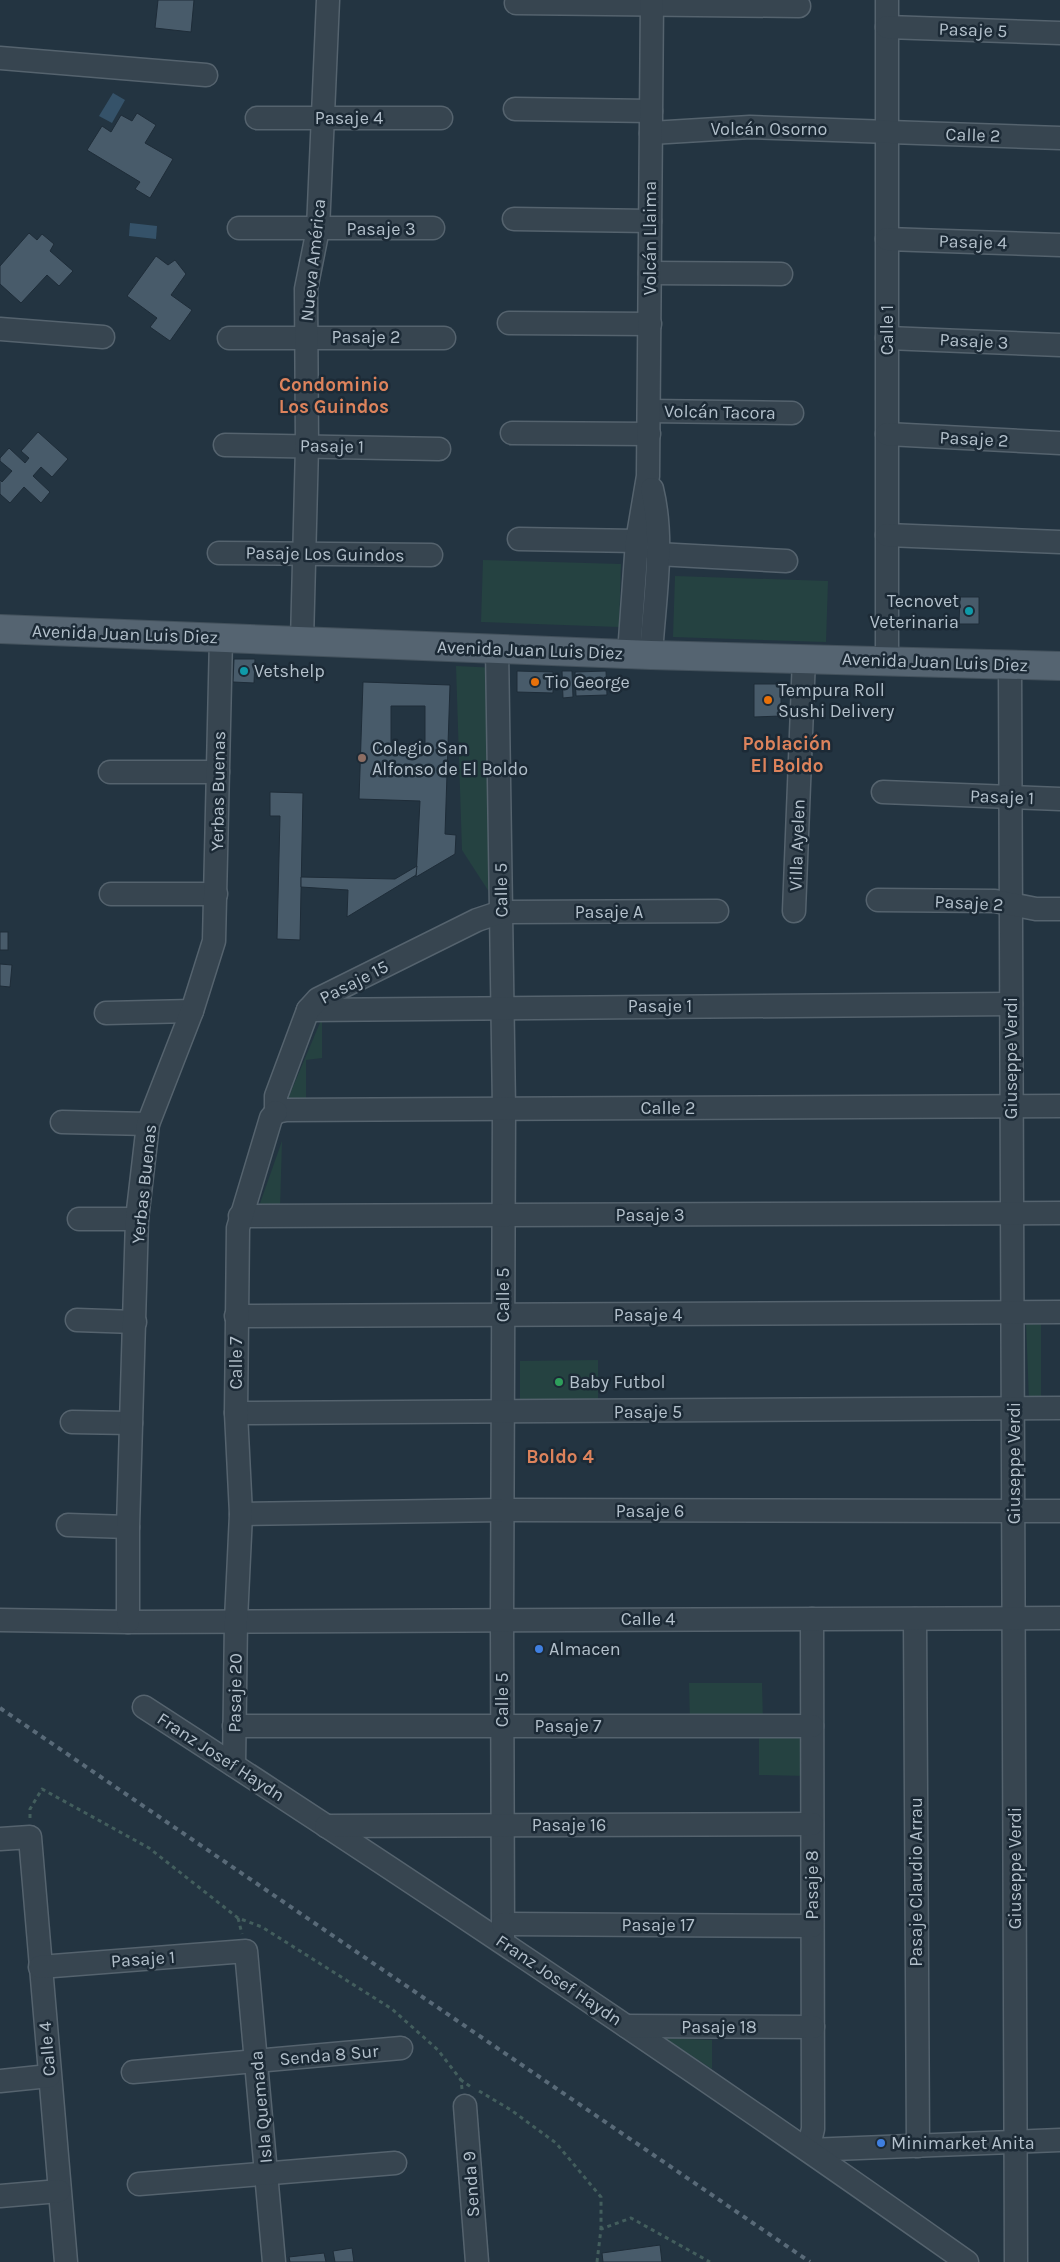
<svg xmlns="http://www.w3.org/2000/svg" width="1060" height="2262" font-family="Karla,sans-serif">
	<rect width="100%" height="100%" fill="#233441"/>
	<!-- green -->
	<g fill="#254241">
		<path d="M483 560 621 564 619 627 481 622Z"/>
		<path d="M675 576 828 581 826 642 673 637Z"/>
		<path d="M456 666 498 668 493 898 462 850Z"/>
		<path d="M322 1018V1058L306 1060V1099L287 1101Z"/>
		<path d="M282 1141 280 1209H258Z"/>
		<path d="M1041 1321V1400H1029L1026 1322Z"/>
		<path d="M598 1360V1404L520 1405V1361Z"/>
		<path d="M689 1683H762L763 1722H690Z"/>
		<path d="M759 1738H807V1776L759 1775Z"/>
		<path d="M664 2038 712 2040V2069Z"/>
	</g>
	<!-- water -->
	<g fill="#355269">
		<path d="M113 93 125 100 112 123 99 116Z"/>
		<path d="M130 223 157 226 156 239 129 236Z"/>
	</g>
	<!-- building -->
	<g fill="#485b6a" stroke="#1e2c38" fill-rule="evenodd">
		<path d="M158 0H194L191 32 155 28Z"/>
		<path d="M137 113 156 125 145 143 173 159 150 198 135 189 140 182 87 150 102 126 111 132 121 115 132 121Z"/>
		<path d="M29 233 37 240 42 234 54 244 50 251 73 271 59 286 47 275 21 303 0 284V266Z"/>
		<path d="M156 256 168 265 175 260 186 274 171 295 192 310 170 341 150 327 157 318 127 296Z"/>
		<path d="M38 432 68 459 52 477 41 467 33 476 50 492 41 503 24 487 10 503 0 494V480L2 482 12 471 0 461V458L9 448 25 463 29 458 21 451Z"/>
		<path d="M960 597H979V624H959Z"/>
		<path d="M234 659H255L254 683 233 682Z"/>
		<path d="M517 671 553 672V693L517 692Z"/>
		<path d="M562 671H572L573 697 563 698Z"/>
		<path d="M606 671 607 695 576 696 575 672Z"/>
		<path d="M363 682 450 685 445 834 456 835 455 854 416 877 420 801 359 799ZM391 706H425V744H391Z"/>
		<path d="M754 684H781V716L754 717Z"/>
		<path d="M270 792 303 793 300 940 277 939 280 816H270Z"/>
		<path d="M417 866 416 875 347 917 348 890 301 887V877L395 879Z"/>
		<rect x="0" y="932" width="8" height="18"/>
		<path d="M0 964 12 965 10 987 0 986Z"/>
		<path d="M660 2245 662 2262H603L602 2253Z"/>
		<path d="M352 2248 354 2262H335L333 2251Z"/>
		<path d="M324 2253 326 2262H290L289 2257Z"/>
	</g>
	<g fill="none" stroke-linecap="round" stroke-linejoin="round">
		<defs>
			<g id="minor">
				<path d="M887 0V661"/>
				<path d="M516 3 799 6"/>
				<path d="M887 27 1060 33"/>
				<path d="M0 58 206 75"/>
				<path d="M515 109 651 111"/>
				<path d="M257 118H441"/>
				<path d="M651 133 750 127 1060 138"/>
				<path d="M514 219 650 221"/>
				<path d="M239 228H433"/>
				<path d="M887 239 1060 245"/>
				<path d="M650 273 781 274"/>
				<path d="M509 323 650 324"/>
				<path d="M0 329 103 337"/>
				<path d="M229 338H444"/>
				<path d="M887 338 1060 345"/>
				<path d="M649 411 792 413"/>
				<path d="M512 433 649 434"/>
				<path d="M887 434 1060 443"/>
				<path d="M225 445 439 449"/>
				<path d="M887 535 1060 542"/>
				<path d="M519 539 637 541"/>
				<path d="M219 553 431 555"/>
				<path d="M657 554 786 561"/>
				<path d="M302 641 307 446 306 289 318 229 328 0"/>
				<path d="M497 648 504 1109 502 1619 503 1942"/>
				<path d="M629 654 637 541 648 476 652 0"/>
				<path d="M651 655C654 601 665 542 652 489"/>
				<path d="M1010 664 1016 2262"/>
				<path d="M110 772H218"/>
				<path d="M883 792 1060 799"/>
				<path d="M111 894H216"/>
				<path d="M878 900 995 901 1036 909H1060"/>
				<path d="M794 911 804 658"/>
				<path d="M308 1010 1011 1004"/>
				<path d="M106 1013 192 1011"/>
				<path d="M276 1112 286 1110 1060 1106"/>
				<path d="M276 1112V1096L308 1010 318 999 477 920 501 912 717 911"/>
				<path d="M62 1122 148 1124"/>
				<path d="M240 1216 1060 1213"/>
				<path d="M79 1219H137"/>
				<path d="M236 1316 1060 1312"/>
				<path d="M77 1320 135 1322"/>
				<path d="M236 1413 1060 1408"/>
				<path d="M72 1422 131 1423"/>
				<path d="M241 1514 502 1510 1060 1511"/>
				<path d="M68 1525 128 1527"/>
				<path d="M812 1619 813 2129 808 2150 1060 2140"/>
				<path d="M915 1619 918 2146"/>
				<path d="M0 1620 128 1622 1060 1618"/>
				<path d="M128 1622V1527L137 1219 148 1124 192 1011 214 941 221 638"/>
				<path d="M144 1707C422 1887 697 2071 967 2262"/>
				<path d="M234 1726H812"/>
				<path d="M234 1765 236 1620 241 1514 236 1413 238 1228 271 1118 276 1112"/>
				<path d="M326 1826 812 1824"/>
				<path d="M0 1839 30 1837 66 2262"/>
				<path d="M503 1924 812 1926"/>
				<path d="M40 1967 246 1951 274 2262"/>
				<path d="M626 2026 813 2027"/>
				<path d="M133 2072 401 2048"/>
				<path d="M0 2081 49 2076"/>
				<path d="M465 2106 477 2262"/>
				<path d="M139 2184 395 2163"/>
				<path d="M0 2196 59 2191"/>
			</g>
			<path id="major" d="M0 629 651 655 1060 666"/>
		</defs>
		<!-- minor casing -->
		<use href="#minor" stroke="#55636e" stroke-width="25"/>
		<!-- major casing -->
		<use href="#major" stroke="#43515c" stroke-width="30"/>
		<!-- path -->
		<g stroke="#435e5d" stroke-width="3" stroke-dasharray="4 4" stroke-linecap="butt">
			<path d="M30 1818V1809L42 1789 149 1848 238 1918 262 1927 392 2009 438 2050 461 2080"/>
			<path d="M238 1918 242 1934"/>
			<path d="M462 2089 461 2080 471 2087"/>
			<path d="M479 2091 511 2110 556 2143 601 2197V2229"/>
			<path d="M597 2262 601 2229 631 2218 710 2262"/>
		</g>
		<!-- minor -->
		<use href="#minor" stroke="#374550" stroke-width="22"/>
		<!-- major -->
		<use href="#major" stroke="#556471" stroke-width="28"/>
		<!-- rail -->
		<path stroke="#596a78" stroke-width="4" stroke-dasharray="5 5" stroke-linecap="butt" d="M0 1708 810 2262"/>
	</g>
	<!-- markers -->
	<g fill="#0f9aa8" stroke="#1c2a36" stroke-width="2">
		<circle cx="969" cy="611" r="5"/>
		<circle cx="244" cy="671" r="5"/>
	</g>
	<g fill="#e8710a" stroke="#1c2a36" stroke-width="2">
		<circle cx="535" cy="682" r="5"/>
		<circle cx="768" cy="700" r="5"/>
	</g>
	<circle fill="#8d6e63" stroke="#1c2a36" stroke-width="2" cx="362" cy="758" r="5"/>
	<circle fill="#2e9e5b" stroke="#1c2a36" stroke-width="2" cx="559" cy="1382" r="5"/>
	<g fill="#3f7fe0" stroke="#1c2a36" stroke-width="2">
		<circle cx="539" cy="1649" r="5"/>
		<circle cx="881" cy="2143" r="5"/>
	</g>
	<g text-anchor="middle" stroke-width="5" stroke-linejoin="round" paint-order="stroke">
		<!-- street labels -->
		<g font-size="18" fill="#b3c0cb" stroke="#1c2a36">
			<text transform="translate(973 30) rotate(2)" y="6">Pasaje 5</text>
			<text x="349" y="124">Pasaje 4</text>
			<text x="769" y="135">Volcán Osorno</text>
			<text transform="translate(973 135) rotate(2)" y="6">Calle 2</text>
			<text x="381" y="235">Pasaje 3</text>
			<text transform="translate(650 238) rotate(-90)" y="6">Volcán Llaima</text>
			<text transform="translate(973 242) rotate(2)" y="6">Pasaje 4</text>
			<text transform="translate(313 260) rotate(-84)" y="6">Nueva América</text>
			<text transform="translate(887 330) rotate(-90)" y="6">Calle 1</text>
			<text x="366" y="343">Pasaje 2</text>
			<text transform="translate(974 341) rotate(3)" y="6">Pasaje 3</text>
			<text transform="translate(720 412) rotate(1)" y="6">Volcán Tacora</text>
			<text transform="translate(974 439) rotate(3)" y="6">Pasaje 2</text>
			<text transform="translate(332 446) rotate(1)" y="6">Pasaje 1</text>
			<text transform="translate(325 554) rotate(1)" y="6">Pasaje Los Guindos</text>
			<text transform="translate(125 634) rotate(2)" y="6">Avenida Juan Luis Diez</text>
			<text transform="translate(530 650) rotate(2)" y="6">Avenida Juan Luis Diez</text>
			<text transform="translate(935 662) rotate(2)" y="6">Avenida Juan Luis Diez</text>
			<text transform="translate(218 791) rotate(-89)" y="6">Yerbas Buenas</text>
			<text transform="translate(1002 797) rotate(2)" y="6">Pasaje 1</text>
			<text transform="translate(797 845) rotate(-88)" y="6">Villa Ayelen</text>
			<text transform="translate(501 890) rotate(-91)" y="6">Calle 5</text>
			<text transform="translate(969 903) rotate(3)" y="6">Pasaje 2</text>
			<text x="609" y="918">Pasaje A</text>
			<text transform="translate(354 982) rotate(-27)" y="6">Pasaje 15</text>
			<text x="660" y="1012">Pasaje 1</text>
			<text transform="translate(1011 1058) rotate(-90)" y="6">Giuseppe Verdi</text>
			<text x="668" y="1114">Calle 2</text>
			<text transform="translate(144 1184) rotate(-84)" y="6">Yerbas Buenas</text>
			<text x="650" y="1221">Pasaje 3</text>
			<text transform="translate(503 1295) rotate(-90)" y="6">Calle 5</text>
			<text x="648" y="1321">Pasaje 4</text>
			<text transform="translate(236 1363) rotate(-90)" y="6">Calle 7</text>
			<text x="648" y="1418">Pasaje 5</text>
			<text transform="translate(1014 1463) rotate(-90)" y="6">Giuseppe Verdi</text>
			<text x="650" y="1517">Pasaje 6</text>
			<text x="648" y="1625">Calle 4</text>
			<text transform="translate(235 1693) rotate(-89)" y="6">Pasaje 20</text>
			<text transform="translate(502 1700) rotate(-90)" y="6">Calle 5</text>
			<text x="568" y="1732">Pasaje 7</text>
			<text transform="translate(221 1757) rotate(33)" y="6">Franz Josef Haydn</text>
			<text x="569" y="1831">Pasaje 16</text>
			<text transform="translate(1015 1868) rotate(-90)" y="6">Giuseppe Verdi</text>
			<text transform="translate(916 1882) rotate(-90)" y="6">Pasaje Claudio Arrau</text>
			<text transform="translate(812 1885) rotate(-90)" y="6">Pasaje 8</text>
			<text x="658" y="1931">Pasaje 17</text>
			<text transform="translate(143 1959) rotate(-4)" y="6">Pasaje 1</text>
			<text transform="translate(559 1980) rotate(34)" y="6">Franz Josef Haydn</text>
			<text x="719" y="2033">Pasaje 18</text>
			<text transform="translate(47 2049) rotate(-95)" y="6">Calle 4</text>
			<text transform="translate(329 2055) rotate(-5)" y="6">Senda 8 Sur</text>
			<text transform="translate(261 2107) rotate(-95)" y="6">Isla Quemada</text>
			<text transform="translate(471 2184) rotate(-94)" y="6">Senda 9</text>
		</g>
		<!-- poi labels -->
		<g font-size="18" fill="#b3c0cb" stroke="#1c2a36" text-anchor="start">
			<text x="959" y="607" text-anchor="end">Tecnovet<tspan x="959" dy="21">Veterinaria</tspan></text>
			<text x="254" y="677">Vetshelp</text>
			<text x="545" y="688">Tio George</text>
			<text x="778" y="696">Tempura Roll<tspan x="778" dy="21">Sushi Delivery</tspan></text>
			<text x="372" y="754">Colegio San<tspan x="372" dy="21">Alfonso de El Boldo</tspan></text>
			<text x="569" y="1388">Baby Futbol</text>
			<text x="549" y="1655">Almacen</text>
			<text x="891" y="2149">Minimarket Anita</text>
		</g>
		<!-- neighbourhood labels -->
		<g font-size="19" font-weight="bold" fill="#dd835c" stroke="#1c2a36">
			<text x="334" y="391">Condominio<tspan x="334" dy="22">Los Guindos</tspan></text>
			<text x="787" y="750">Población<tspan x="787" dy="22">El Boldo</tspan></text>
			<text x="560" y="1463">Boldo 4</text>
		</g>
	</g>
</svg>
